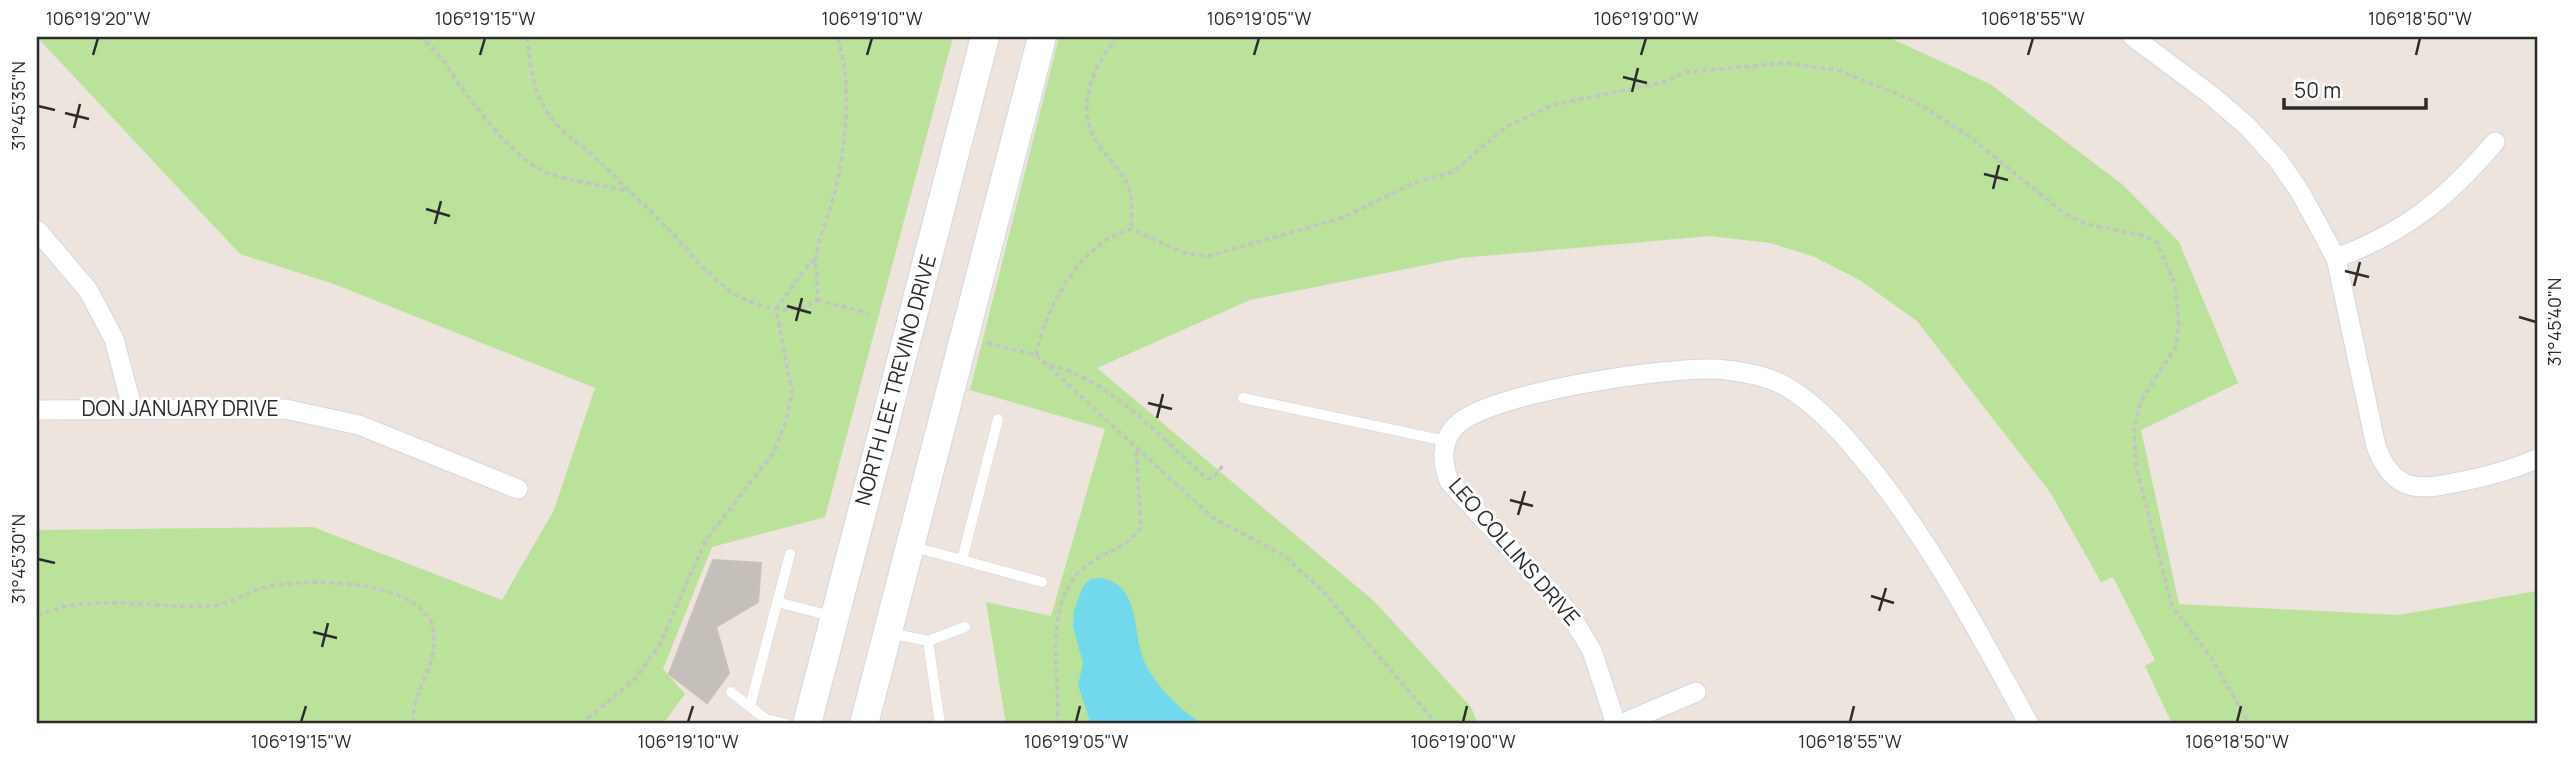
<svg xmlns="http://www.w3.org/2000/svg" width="2574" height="761" font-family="Manrope,sans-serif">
	<rect width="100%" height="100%" fill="#ece4dd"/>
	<!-- green -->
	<g fill="#bae29b">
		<path d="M953 37 825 517 712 547 663 669 685 694 663 724H37V530L313 527 502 600 554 510 595 388 334 284 240 254 37 37Z"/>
		<path d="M1059 37H1888L1990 84 2123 185 2179 242 2238 383 2141 430 2179 604 2399 615 2537 591V724H2172L2145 666 2155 660 2113 577 2101 582 2050 492 1917 321 1861 281 1815 257 1770 243 1710 236 1461 258 1250 300 1097 368 1375 602 1471 707 1478 724H1006L986 602 1051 616 1105 429 970 390Z"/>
	</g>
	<!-- water -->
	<path fill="#72d8ec" d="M1101 578C1143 586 1131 636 1146 665 1157 687 1182 712 1203 724H1091L1078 685 1083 663 1073 627 1074 611 1083 586 1091 579Z"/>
	<!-- building -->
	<path fill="#c5bfb9" stroke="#c8c0b7" stroke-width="2" d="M713 560 761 563 758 602 716 627 729 673 707 703 669 674Z"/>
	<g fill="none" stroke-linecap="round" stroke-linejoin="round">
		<defs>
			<g id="lane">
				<path d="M1243 398 1446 441"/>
				<path d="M914 547 1042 582"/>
				<path d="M962 560 998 419"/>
				<path d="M777 602 831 616"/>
				<path d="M890 633 928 641"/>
				<path d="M731 692 766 719 787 724"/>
				<path d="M750 706 790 554"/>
				<path d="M940 724 928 641 965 627"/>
			</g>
			<g id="street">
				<path d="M2133 37 2211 95 2248 127 2278 160 2300 192 2336 258 2376 446C2394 495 2420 490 2464 481 2489 476 2513 469 2537 459"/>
				<path d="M37 230 88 290 114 339 132 407"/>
				<path d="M2336 258C2406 232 2447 198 2495 142"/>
				<path d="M37 410 285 409 359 425 518 489"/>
				<path d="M1616 724 1592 651 1570 614 1449 481C1441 461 1441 438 1459 423 1496 392 1665 367 1716 369 1739 371 1767 375 1787 387 1823 409 1848 440 1874 472 1936 551 1981 637 2029 724"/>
				<path d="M1621 724 1696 692"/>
			</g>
			<g id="secondary">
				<path d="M807 724 985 37"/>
				<path d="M864 724 1042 37"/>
			</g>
		</defs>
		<!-- lane casing -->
		<use href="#lane" stroke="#d2d7e3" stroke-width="11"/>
		<!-- street casing -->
		<use href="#street" stroke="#d2d7e3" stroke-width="21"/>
		<!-- secondary casing -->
		<use href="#secondary" stroke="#d2d7e3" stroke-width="30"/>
		<!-- path -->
		<g stroke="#c4c4c4" stroke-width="3.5" stroke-dasharray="5 3.5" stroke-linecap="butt">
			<path d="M418 37C442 52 450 73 466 94 488 122 515 159 548 173 568 181 603 185 627 191"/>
			<path d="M527 37C530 63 532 86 545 109 558 132 584 146 602 164 625 187 649 209 671 232 692 254 710 279 736 295 760 308 795 317 817 300 819 286 815 272 816 258 819 235 830 213 835 191 846 144 853 82 837 37"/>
			<path d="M1117 37C1095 64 1076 102 1094 137 1102 153 1117 165 1126 181 1134 195 1131 214 1131 229"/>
			<path d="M817 300 868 313"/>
			<path d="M987 343 1036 355 1213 518 1283 555 1322 590 1437 724"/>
			<path d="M1036 355C1044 314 1070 265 1106 240 1113 235 1123 233 1131 229L1185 253 1208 256 1342 218 1414 183 1453 172 1506 127 1553 105 1664 82 1687 72 1786 63 1837 70 1912 100 1966 134 2064 213 2086 224 2141 235 2157 242 2175 285 2179 320 2176 346 2141 401 2134 428 2136 466 2172 606 2213 660 2249 724"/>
			<path d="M1050 365C1113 381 1160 437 1207 479L1213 478 1224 464"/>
			<path d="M37 614C50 613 60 606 73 605 117 599 163 608 207 606 226 606 244 594 262 588 301 577 413 579 431 622 445 658 411 689 413 724"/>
			<path d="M581 724 635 679 659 646 706 540 774 452 786 421 792 392 776 309 809 264 816 259"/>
			<path d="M1057 724C1061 676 1042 610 1080 571 1100 552 1126 551 1141 527L1136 448"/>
		</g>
		<!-- lane -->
		<use href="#lane" stroke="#fff" stroke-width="10"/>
		<!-- street -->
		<use href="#street" stroke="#fff" stroke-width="19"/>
		<!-- secondary -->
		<use href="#secondary" stroke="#fff" stroke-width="28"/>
	</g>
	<!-- ticks -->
	<path fill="none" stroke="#2b2b2b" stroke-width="2.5" d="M93 55 98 38M480 55 485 38M867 55 872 38M1254 55 1259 38M1641 55 1646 38M2028 55 2033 38M2416 55 2420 38M1623 77 1647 83M1632 92 1638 68M38 106 55 110M65 113 89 119M74 128 80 104M1984 174 2008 180M1993 189 1999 165M426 209 450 216M435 224 441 201M2345 271 2369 277M2354 286 2360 262M787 306 811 313M2519 317 2536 322M796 321 802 298M1148 403 1172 409M1157 418 1163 394M1510 500 1533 506M1518 515 1525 491M38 559 55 563M1871 596 1894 603M1879 611 1886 588M313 632 337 638M322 647 328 623M301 722 306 706M688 722 693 706M1076 722 1080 706M1463 722 1467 706M1850 722 1854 706M2237 722 2241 706"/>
	<g text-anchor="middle" stroke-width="6" stroke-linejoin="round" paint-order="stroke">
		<!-- street labels -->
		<g font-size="21" fill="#2b2b2b" stroke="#fff">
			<text transform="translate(896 380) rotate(-75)" y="7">NORTH LEE TREVINO DRIVE</text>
			<text x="180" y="416">DON JANUARY DRIVE</text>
			<text transform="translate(1514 552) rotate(49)" y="7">LEO COLLINS DRIVE</text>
		</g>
	</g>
	<!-- border -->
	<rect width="2574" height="761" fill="none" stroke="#ffffff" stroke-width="77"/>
	<!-- scale -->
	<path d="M2284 98v10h142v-10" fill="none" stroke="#2b2b2b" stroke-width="3.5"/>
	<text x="2294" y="98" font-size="21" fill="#2b2b2b" stroke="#ffffff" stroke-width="5" paint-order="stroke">50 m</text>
	<rect x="38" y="38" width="2498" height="684" fill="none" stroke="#2b2b2b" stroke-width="2.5"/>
	<g font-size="18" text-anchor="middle" fill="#2b2b2b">
		<text x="98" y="25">106°19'20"W</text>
		<text x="485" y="25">106°19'15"W</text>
		<text x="872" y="25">106°19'10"W</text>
		<text x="1259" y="25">106°19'05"W</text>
		<text x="1646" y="25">106°19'00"W</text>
		<text x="2033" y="25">106°18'55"W</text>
		<text x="2420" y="25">106°18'50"W</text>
		<text transform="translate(19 106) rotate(-90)" y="6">31°45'35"N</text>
		<text transform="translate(2555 322) rotate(-90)" y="6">31°45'40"N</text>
		<text transform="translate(19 559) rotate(-90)" y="6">31°45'30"N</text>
		<text x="301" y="748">106°19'15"W</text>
		<text x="688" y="748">106°19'10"W</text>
		<text x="1076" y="748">106°19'05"W</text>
		<text x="1463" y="748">106°19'00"W</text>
		<text x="1850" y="748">106°18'55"W</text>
		<text x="2237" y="748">106°18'50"W</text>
	</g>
</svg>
